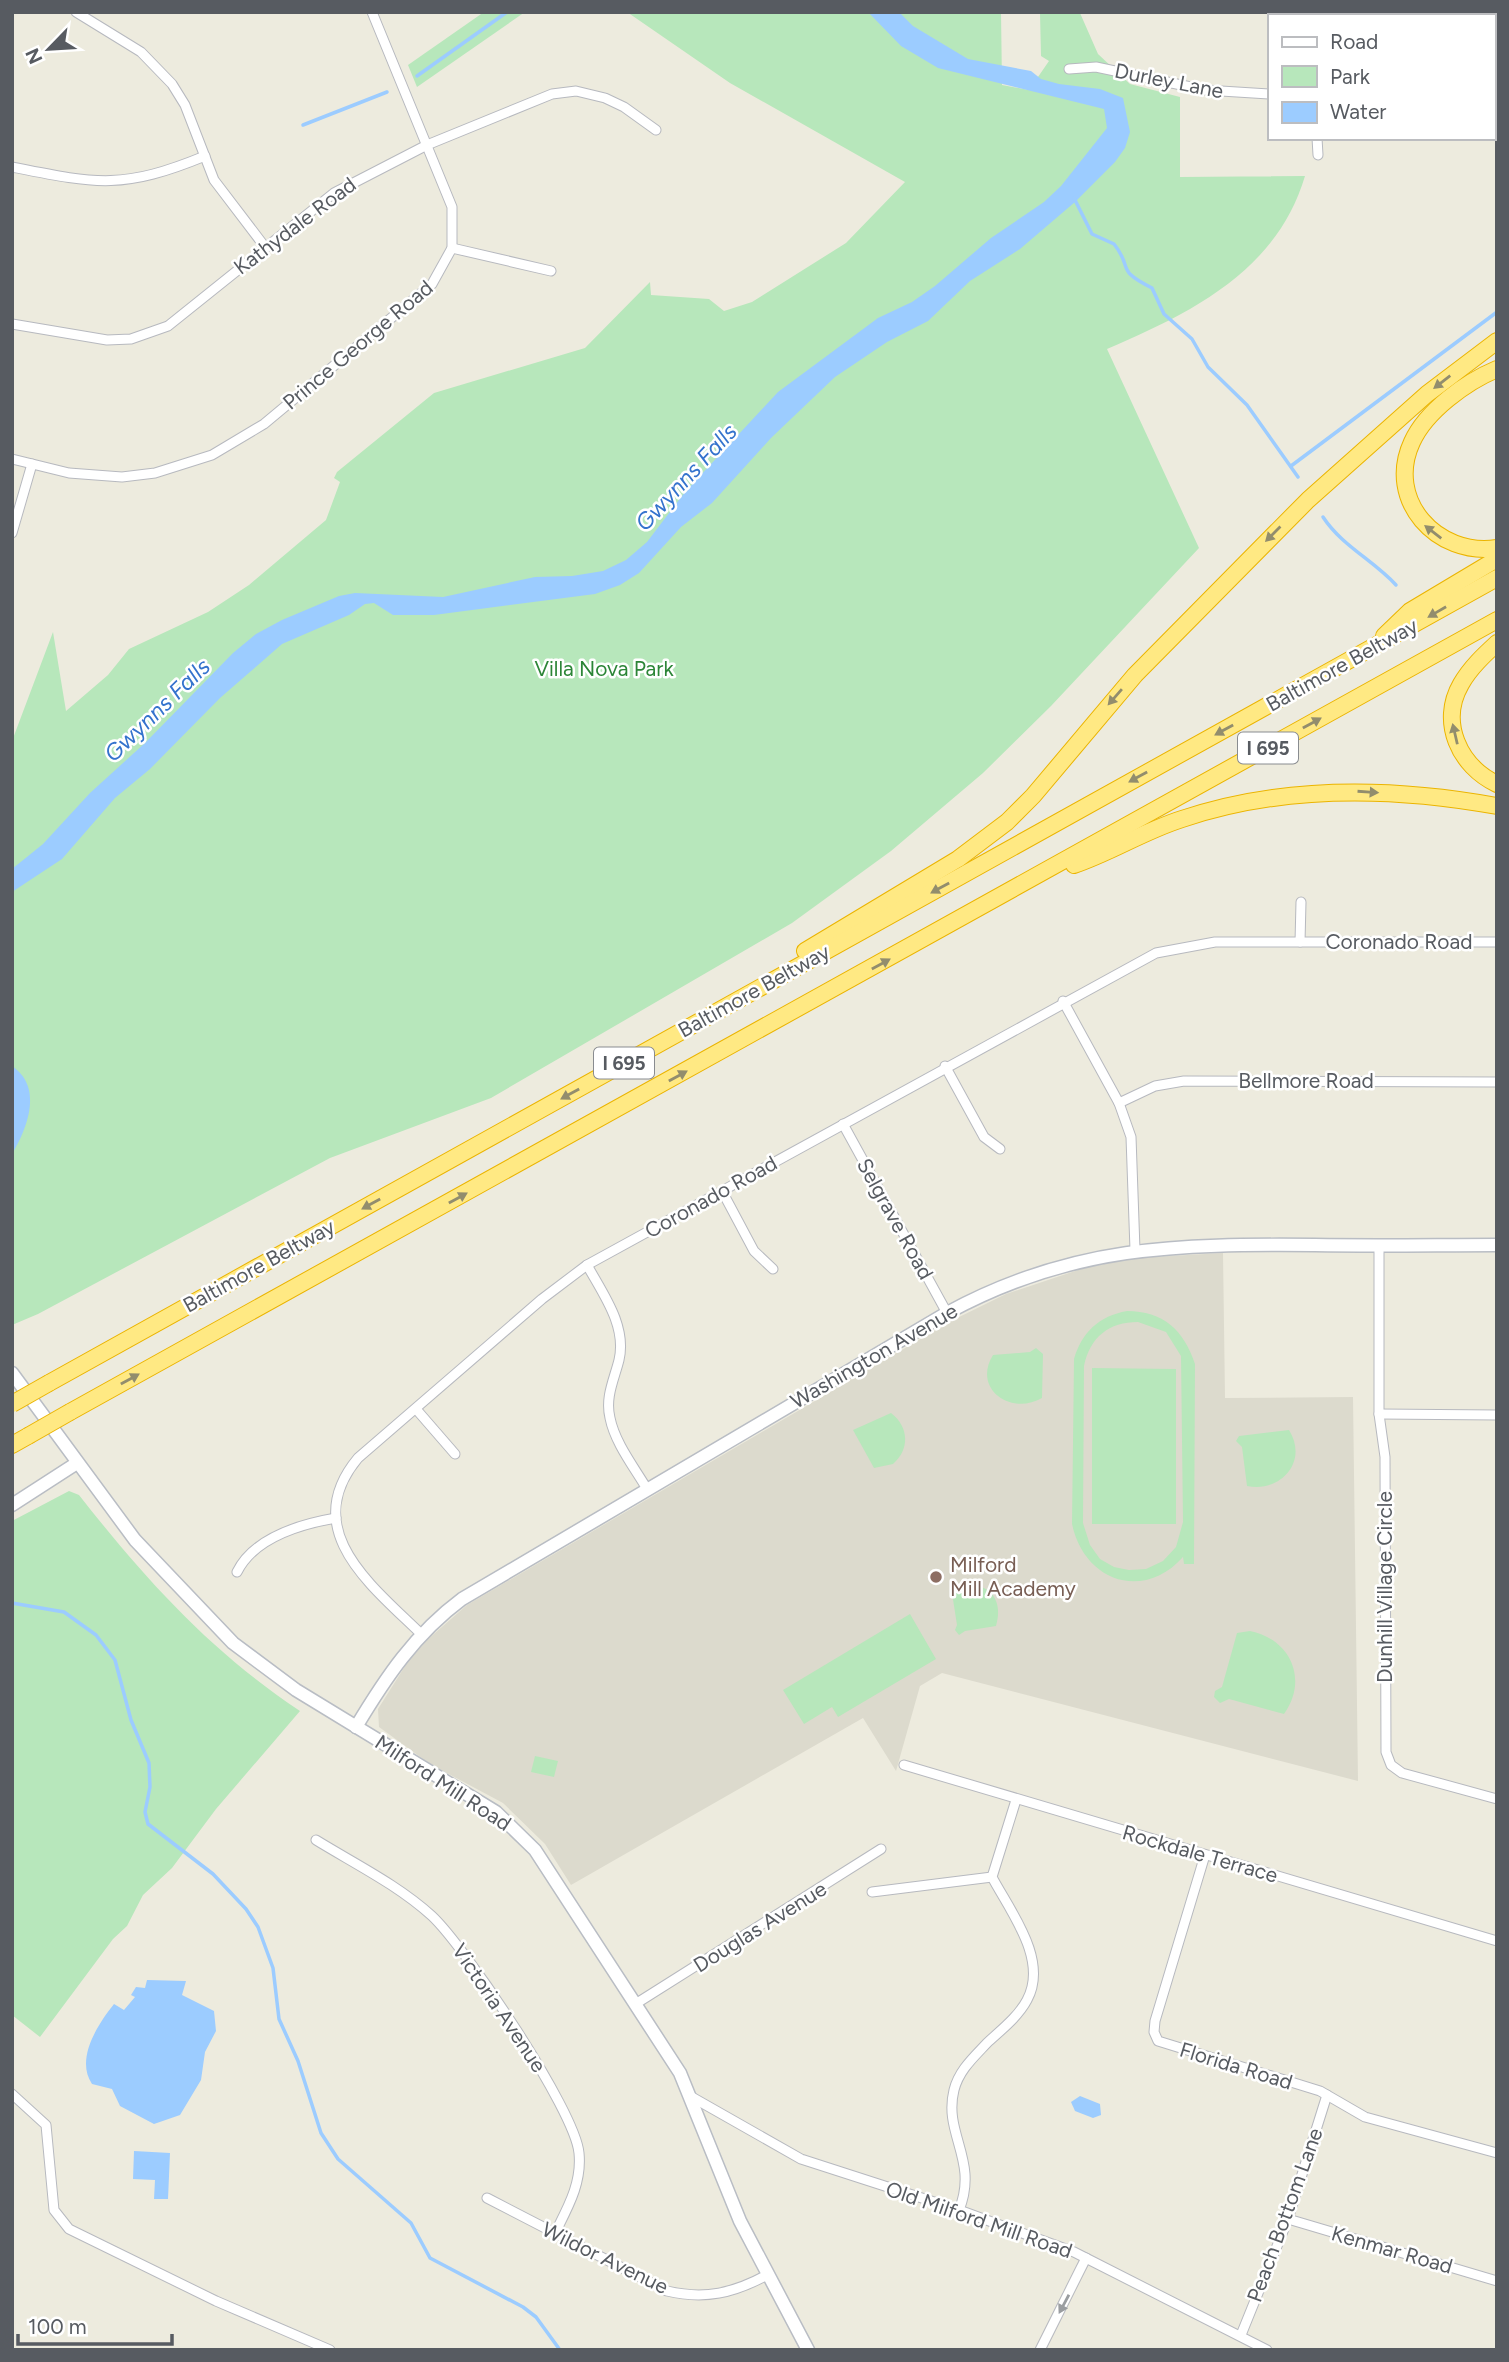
<svg xmlns="http://www.w3.org/2000/svg" width="1509" height="2362" font-family="Figtree,sans-serif">
	<rect width="100%" height="100%" fill="#edebde"/>
	<!-- education -->
	<path fill="#dcdacd" d="M1223 1253 1225 1398 1353 1397 1358 1781 942 1673 920 1686 896 1771 863 1718 571 1885 545 1844 503 1803 430 1764 379 1727 378 1709 407 1663 427 1640 467 1605 953 1320 1006 1294 1084 1268 1135 1258Z"/>
	<!-- green -->
	<g fill="#b7e7bb" fill-rule="evenodd">
		<path d="M484 12H525L417 87 408 65Z"/>
		<path d="M627 12H1001L1002 85 1029 90 1049 61 1041 56 1040 13H1080L1098 54 1130 84 1180 97V177L1305 176C1277 271 1191 313 1107 349L1199 548 1051 706 983 773 891 851 792 923 491 1098 330 1158 38 1314 12 1325V741L53 632 66 711 108 675 129 649 208 612 249 585 326 520 340 482 334 478 337 472 434 393 585 348 650 282 651 295 709 299 724 311 752 302 846 243 905 182 730 83Z"/>
		<path d="M1127 1311C1163 1311 1184 1330 1195 1364L1194 1564H1184L1183 1557C1143 1602 1084 1581 1072 1524L1074 1359C1082 1332 1099 1316 1127 1311ZM1138 1322 1166 1332 1181 1356 1183 1522 1176 1547 1163 1561 1146 1569 1129 1570 1114 1567 1100 1559 1090 1545 1083 1523 1084 1366C1090 1337 1109 1322 1138 1322Z"/>
		<path d="M1036 1348 1043 1354 1042 1398C1011 1416 972 1389 993 1355L1030 1352Z"/>
		<path d="M1092 1368 1176 1369V1524H1092Z"/>
		<path d="M891 1413C909 1427 910 1449 893 1464L874 1468 853 1430Z"/>
		<path d="M1289 1430C1309 1462 1280 1493 1247 1486L1242 1447 1236 1441 1239 1436Z"/>
		<path d="M69 1491 79 1495C145 1579 211 1652 300 1711L216 1809 172 1868 143 1895 127 1926 113 1939 40 2037 12 2015V1521Z"/>
		<path d="M975 1585C996 1589 1002 1607 996 1626L965 1631 959 1635 955 1630 957 1625 952 1593Z"/>
		<path d="M910 1614 936 1659 838 1717 832 1707 804 1724 783 1690Z"/>
		<path d="M1250 1631C1290 1639 1309 1679 1284 1714L1229 1699 1220 1703 1214 1697 1215 1691 1222 1687 1237 1633Z"/>
		<path d="M535 1756 558 1761 554 1777 531 1772Z"/>
	</g>
	<!-- water -->
	<g fill="#9cccff">
		<path d="M868 12H899L913 26 968 59 1031 71 1041 79 1059 84 1100 89 1123 98 1130 132 1125 148 1115 162 1075 202 1020 249 970 281 928 321 887 342 835 377 771 438 712 503 681 527 639 573 620 585 595 594 434 615H393L374 603 365 604 349 615 282 644 220 698 150 769 115 798 62 859 12 892V869L43 844 90 793 145 743 233 653 256 634 282 620 339 596 355 593 443 597 535 577 572 576 603 571 626 560 647 542 685 492 778 392 878 318 912 302 935 286 991 238 1044 202 1061 186 1107 128 1104 109 938 68 901 46Z"/>
		<path d="M12 1066C43 1087 28 1127 12 1154Z"/>
		<path d="M147 1980 186 1981 182 1995 214 2011 216 2031 205 2052 201 2080 180 2115 154 2124 120 2106 112 2089 92 2084C75 2059 98 2024 114 2004L124 2010 135 1997 131 1995 136 1987 145 1988Z"/>
		<path d="M1080 2096 1100 2104 1101 2115 1093 2118 1075 2111 1071 2102Z"/>
		<path d="M134 2151 170 2153 168 2199H154L155 2180 133 2179Z"/>
	</g>
	<g fill="none" stroke-linecap="round" stroke-linejoin="round">
		<!-- stream -->
		<g stroke="#9cccff" stroke-width="3.5">
			<path d="M417 76 507 12"/>
			<path d="M303 125 387 92"/>
			<path d="M1074 198 1092 234 1114 244C1134 269 1114 269 1152 288L1164 314 1192 339 1208 367 1247 405 1298 477"/>
			<path d="M1291 466 1497 312"/>
			<path d="M1323 517C1342 546 1373 560 1396 585"/>
			<path d="M12 1603 64 1612 96 1635 115 1660 131 1720 149 1763 150 1787 145 1812 148 1824 213 1874 246 1909 258 1927 273 1968 279 2019 298 2061 321 2133 338 2159 411 2223 430 2258 523 2307 536 2317 560 2350"/>
		</g>
		<defs>
			<g id="street">
				<path d="M76 12 141 52 172 84 185 105 214 180 265 247"/>
				<path d="M1316 12V16"/>
				<path d="M1069 69 1096 67 1205 90 1269 94"/>
				<path d="M1493 94H1497"/>
				<path d="M1317 138 1318 155"/>
				<path d="M12 167C97 184 122 190 205 156"/>
				<path d="M452 248 551 271"/>
				<path d="M12 324 107 340 131 339 168 326 334 193 427 145 552 94 576 91 605 98 624 107 656 130"/>
				<path d="M12 459 69 473 122 477 155 473 212 455 264 424 432 284 452 248V207L372 12"/>
				<path d="M12 533 32 464"/>
				<path d="M1300 942 1301 902"/>
				<path d="M1063 1001 1119 1103 1131 1137 1135 1250"/>
				<path d="M945 1066 984 1137 1000 1149"/>
				<path d="M1119 1103 1155 1086 1184 1081 1497 1082"/>
				<path d="M843 1124 947 1313"/>
				<path d="M722 1191 754 1251 773 1269"/>
				<path d="M1379 1246V1414L1385 1457 1386 1752 1391 1765 1402 1773 1497 1799"/>
				<path d="M587 1265C603 1294 627 1326 619 1360 614 1380 605 1397 610 1418 615 1443 634 1467 647 1489"/>
				<path d="M416 1409 455 1454"/>
				<path d="M1379 1414 1497 1415"/>
				<path d="M237 1572C254 1538 301 1524 336 1518"/>
				<path d="M420 1633C372 1586 298 1530 358 1458L542 1299 587 1265 1156 953 1215 942H1497"/>
				<path d="M904 1765 1497 1941"/>
				<path d="M316 1840C355 1864 398 1885 432 1916 465 1947 575 2110 579 2153 582 2183 568 2207 555 2233"/>
				<path d="M1205 1855 1155 2021 1154 2032 1158 2041 1320 2091 1365 2117 1497 2153"/>
				<path d="M872 1892 992 1877"/>
				<path d="M637 2003 881 1849"/>
				<path d="M12 2094 46 2125 54 2210 69 2229 216 2301 330 2350"/>
				<path d="M690 2096 801 2159 959 2210 1074 2252 1267 2350"/>
				<path d="M487 2198 667 2291C705 2300 734 2293 767 2275"/>
				<path d="M959 2210C979 2160 943 2134 954 2090 959 2070 974 2057 987 2043 1001 2030 1018 2017 1027 2000 1049 1960 1010 1911 992 1877L1016 1800"/>
				<path d="M1288 2219 1497 2281"/>
				<path d="M1241 2335 1288 2219 1327 2095"/>
				<path d="M1040 2350 1086 2258"/>
			</g>
			<g id="secondary">
				<path d="M12 1373 135 1540 233 1643 296 1690 496 1812 535 1850 680 2073 740 2221 808 2350"/>
				<path d="M12 1505 77 1463"/>
				<path d="M356 1727C386 1677 415 1634 462 1599L947 1313C1072 1245 1177 1244 1315 1245 1376 1246 1436 1245 1497 1245"/>
			</g>
			<g id="highway">
				<path d="M1497 369C1466 382 1426 411 1412 442 1385 500 1437 557 1497 548"/>
				<path d="M1384 636 1410 611 1497 559"/>
				<path d="M1497 643C1484 655 1470 668 1461 684 1439 722 1459 766 1497 784"/>
				<path d="M1074 865C1112 852 1144 831 1182 819 1283 785 1392 787 1497 806"/>
				<path d="M805 951 958 859 1007 822 1033 796 1135 675 1308 500 1427 394 1497 341"/>
				<path d="M49 1383 1497 578"/>
				<path d="M70 1412 1497 620"/>
				<path d="M12 1445 28 1436"/>
			</g>
		</defs>
		<!-- street casing -->
		<use href="#street" stroke="#b7b9bf" stroke-width="11"/>
		<!-- secondary casing -->
		<use href="#secondary" stroke="#b9bdc4" stroke-width="15"/>
		<!-- highway casing -->
		<use href="#highway" stroke="#ebb400" stroke-width="18"/>
		<!-- street -->
		<use href="#street" stroke="#fff" stroke-width="9"/>
		<!-- secondary -->
		<use href="#secondary" stroke="#fff" stroke-width="12"/>
		<!-- highway -->
		<use href="#highway" stroke="#ffe983" stroke-width="16"/>
		<defs>
			<g id="highway-bridge">
				<path d="M12 1404 49 1383"/>
				<path d="M28 1436 70 1412"/>
			</g>
		</defs>
		<!-- highway-bridge casing -->
		<use href="#highway-bridge" stroke="#ebb400" stroke-width="18" stroke-linecap="butt"/>
		<!-- highway-bridge -->
		<use href="#highway-bridge" stroke="#ffe983" stroke-width="16"/>
	</g>
	<!-- one-way arrows -->
	<defs><path id="oneway-solid" d="M-6-.8H1V-3.2L6.5 0L1 3.2V.8H-6Z" transform="scale(1.75)"/></defs>
	<g fill="#928d6d">
		<use href="#oneway-solid" transform="translate(1442 382) rotate(142)"/>
		<use href="#oneway-solid" transform="translate(1433 532) rotate(-142)"/>
		<use href="#oneway-solid" transform="translate(1273 534) rotate(135)"/>
		<use href="#oneway-solid" transform="translate(1437 612) rotate(150)"/>
		<use href="#oneway-solid" transform="translate(1115 697) rotate(131)"/>
		<use href="#oneway-solid" transform="translate(1312 723) rotate(-29)"/>
		<use href="#oneway-solid" transform="translate(1224 730) rotate(151)"/>
		<use href="#oneway-solid" transform="translate(1455 734) rotate(-103)"/>
		<use href="#oneway-solid" transform="translate(1138 777) rotate(151)"/>
		<use href="#oneway-solid" transform="translate(1368 792) rotate(4)"/>
		<use href="#oneway-solid" transform="translate(940 888) rotate(151)"/>
		<use href="#oneway-solid" transform="translate(881 964) rotate(-29)"/>
		<use href="#oneway-solid" transform="translate(678 1076) rotate(-29)"/>
		<use href="#oneway-solid" transform="translate(570 1094) rotate(151)"/>
		<use href="#oneway-solid" transform="translate(458 1198) rotate(-29)"/>
		<use href="#oneway-solid" transform="translate(371 1204) rotate(151)"/>
		<use href="#oneway-solid" transform="translate(130 1379) rotate(-29)"/>
	</g>
	<use fill="#9a9da0" href="#oneway-solid" transform="translate(1064 2304) rotate(118)"/>
	<!-- markers -->
	<circle fill="#8d6e63" stroke="#fff" stroke-width="2.5" cx="936" cy="1577" r="7"/>
	<g text-anchor="middle" stroke-width="5" stroke-linejoin="round" paint-order="stroke">
		<!-- shield labels -->
		<g fill="#fff" stroke="#898c90" stroke-width="2">
			<rect x="1238" y="732.5" width="60" height="31" rx="5"/>
			<rect x="594" y="1047.5" width="60" height="31" rx="5"/>
		</g>
		<g font-size="19" font-weight="bold" fill="#575b61">
			<text x="1268" y="755">I 695</text>
			<text x="624" y="1070">I 695</text>
		</g>
		<!-- street labels -->
		<g font-size="21" fill="#575b61" stroke="#fff">
			<text transform="translate(1169 81) rotate(11)" y="7">Durley Lane</text>
			<text transform="translate(295 226) rotate(-37)" y="7">Kathydale Road</text>
			<text transform="translate(358 345) rotate(-40)" y="7">Prince George Road</text>
			<text transform="translate(1342 665) rotate(-29)" y="7">Baltimore Beltway</text>
			<text x="1399" y="949">Coronado Road</text>
			<text transform="translate(754 991) rotate(-29)" y="7">Baltimore Beltway</text>
			<text x="1306" y="1088">Bellmore Road</text>
			<text transform="translate(711 1197) rotate(-29)" y="7">Coronado Road</text>
			<text transform="translate(895 1219) rotate(61)" y="7">Selgrave Road</text>
			<text transform="translate(259 1266) rotate(-29)" y="7">Baltimore Beltway</text>
			<text transform="translate(874 1356) rotate(-30)" y="7">Washington Avenue</text>
			<text transform="translate(1385 1587) rotate(-90)" y="7">Dunhill Village Circle</text>
			<text transform="translate(443 1783) rotate(33)" y="7">Milford Mill Road</text>
			<text transform="translate(1200 1854) rotate(16)" y="7">Rockdale Terrace</text>
			<text transform="translate(760 1927) rotate(-32)" y="7">Douglas Avenue</text>
			<text transform="translate(499 2008) rotate(56)" y="7">Victoria Avenue</text>
			<text transform="translate(1236 2066) rotate(17)" y="7">Florida Road</text>
			<text transform="translate(1285 2215) rotate(-70)" y="7">Peach Bottom Lane</text>
			<text transform="translate(979 2220) rotate(19)" y="7">Old Milford Mill Road</text>
			<text transform="translate(1392 2250) rotate(16)" y="7">Kenmar Road</text>
			<text transform="translate(605 2258) rotate(26)" y="7">Wildor Avenue</text>
		</g>
		<!-- park labels -->
		<g font-size="21" fill="#2c8537" stroke="#fff">
			<text x="604" y="676">Villa Nova Park</text>
		</g>
		<!-- education labels -->
		<g font-size="21" fill="#785e54" stroke="#fff" text-anchor="start">
			<text x="950" y="1572">Milford<tspan x="950" dy="24">Mill Academy</tspan></text>
		</g>
		<!-- water labels -->
		<g font-size="23" font-style="italic" fill="#3473cd" stroke="#fff">
			<text transform="translate(686 477) rotate(-47)" y="8">Gwynns Falls</text>
			<text transform="translate(157 710) rotate(-44)" y="8">Gwynns Falls</text>
		</g>
	</g>
	<!-- border -->
	<rect width="1509" height="2362" fill="none" stroke="#575b61" stroke-width="28"/>
	<!-- legend -->
	<rect x="1268" y="14" width="228" height="126" fill="#ffffff" stroke="#bcbdc0" stroke-width="2"/>
	<rect x="1282" y="37" width="35" height="10" fill="#ffffff" stroke="#bcbdc0" stroke-width="2"/>
	<text x="1330" y="49" font-size="21" fill="#575b61">Road</text>
	<rect x="1282" y="66" width="35" height="21" fill="#b7e7bb" stroke="#bcbdc0" stroke-width="2"/>
	<text x="1330" y="84" font-size="21" fill="#575b61">Park</text>
	<rect x="1282" y="102" width="35" height="21" fill="#9cccff" stroke="#bcbdc0" stroke-width="2"/>
	<text x="1330" y="119" font-size="21" fill="#575b61">Water</text>
	<!-- north arrow -->
	<g transform="translate(49 49) rotate(245)" stroke="#ffffff" stroke-width="5" paint-order="stroke">
	<path d="M0-5L12 26L0 18L-12 26Z" fill="#575b61"/>
	<text y="-10" font-size="19" font-weight="bold" text-anchor="middle" fill="#575b61">N</text>
	</g>
	<!-- scale -->
	<path d="M18 2334v10h154v-10" fill="none" stroke="#575b61" stroke-width="3.5"/>
	<text x="28" y="2334" font-size="21" fill="#575b61" stroke="#ffffff" stroke-width="5" paint-order="stroke">100 m</text>
</svg>
